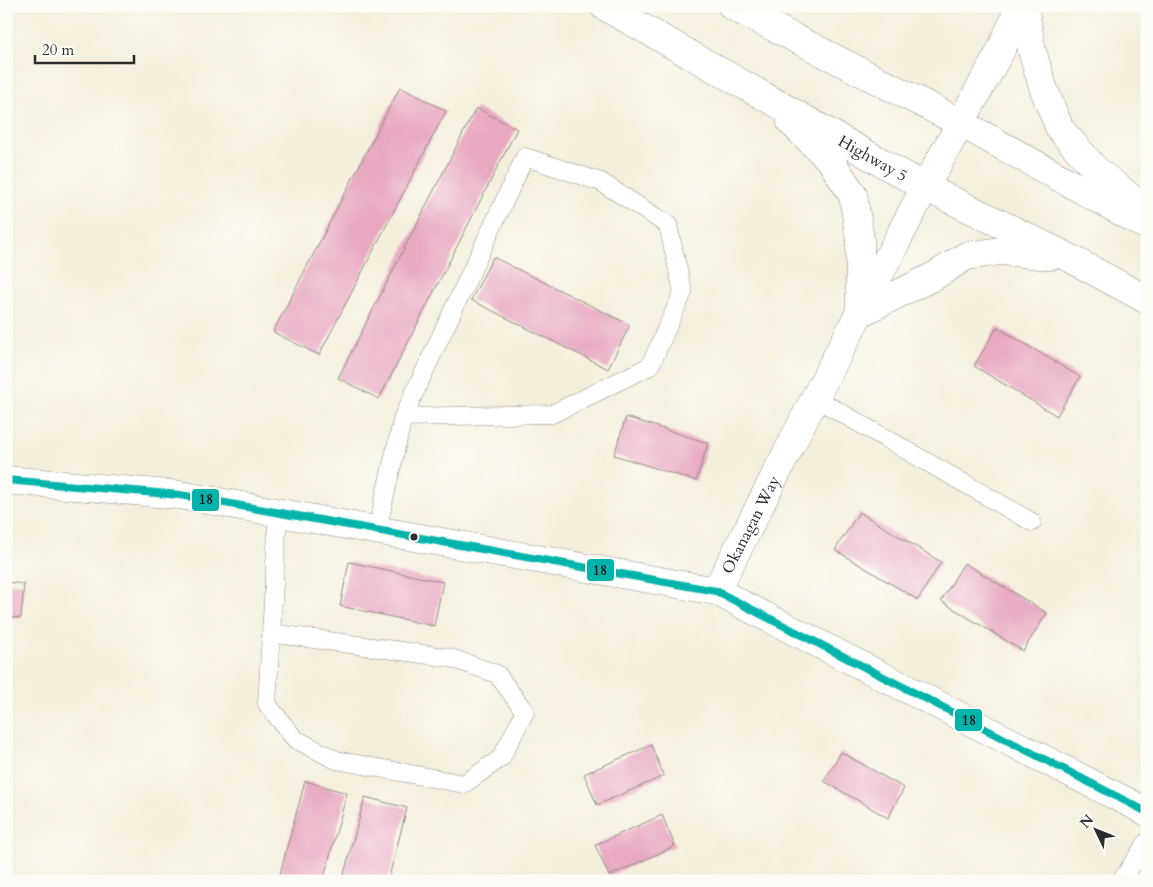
<svg xmlns="http://www.w3.org/2000/svg" width="1153" height="887" font-family="Cardo,serif">
	<rect width="100%" height="100%" fill="#fdfcf7"/>
	<filter id="ink" filterUnits="userSpaceOnUse"><feTurbulence type="fractalNoise" baseFrequency=".02" numOctaves="2"/><feDisplacementMap in="SourceGraphic" scale="10" xChannelSelector="R" yChannelSelector="G"/><feConvolveMatrix kernelMatrix="1 2 1 2 8 2 1 2 1" color-interpolation-filters="sRGB"/></filter>
	<filter id="wash" filterUnits="userSpaceOnUse"><feTurbulence type="fractalNoise" baseFrequency=".0096" numOctaves="4" result="noise"/><feDisplacementMap in="SourceGraphic" scale="20" xChannelSelector="R" yChannelSelector="G"/><feGaussianBlur stdDeviation="1.12" result="paint"/><feColorMatrix in="noise" values="0 0 0 0 0 0 0 0 0 0 0 0 0 0 0 0 0 1.4 0 .05"/><feComposite in="paint" operator="in"/></filter>
	<g filter="url(#wash)">
		<rect width="100%" height="100%" fill="#f4efdc"/>
		<g id="blocks">
			<!-- building -->
			<g fill="#e8a8c2">
				<path d="M400 87 446 111 319 355 273 332Z"/>
				<path d="M476 108 517 129 379 399 338 378Z"/>
				<path d="M493 257 630 325 608 369 471 300Z"/>
				<path d="M997 327 1080 377 1057 416 974 366Z"/>
				<path d="M626 417 708 443 696 481 614 455Z"/>
				<path d="M859 512 941 562 918 600 835 550Z"/>
				<path d="M349 562 443 582 434 626 340 606Z"/>
				<path d="M964 563 1047 613 1023 651 941 601Z"/>
				<path d="M6 582 24 584 21 618 6 617Z"/>
				<path d="M651 745 664 776 597 805 584 774Z"/>
				<path d="M841 752 904 788 888 818 824 781Z"/>
				<path d="M305 781 347 793 323 881H278Z"/>
				<path d="M365 797 407 808 388 881H342Z"/>
				<path d="M662 815 675 846 609 876 595 845Z"/>
			</g>
		</g>
	</g>
	<g filter="url(#ink)">
		<use href="#blocks" fill-opacity="0" stroke="#908d84" stroke-width="1"/>
		<g fill="none" stroke-linecap="round" stroke-linejoin="round">
			<defs>
				<g id="lane">
					<path d="M815 398 1032 522"/>
					<path d="M377 530 403 417 552 414 650 366 683 292 668 225 601 182 525 157 403 417"/>
					<path d="M271 633 451 658 497 674 525 712 501 758 464 784 336 760 295 739 267 704 278 513"/>
					<path d="M1121 881 1147 842"/>
				</g>
				<g id="street">
					<path d="M6 480 180 495 716 591 1147 812"/>
					<path id="s1" d="M716 591 815 398 925 187"/>
				</g>
				<path id="secondary" d="M925 187 1000 52 1015 18 1016 6"/>
				<g id="highway">
					<path id="s2" d="M604 6 925 187 1068 257 1147 300"/>
					<path d="M732 6 961 123 1147 226"/>
					<path d="M1024 6 1032 51 1044 90 1060 129 1096 170 1147 211"/>
					<path d="M791 122 831 161 853 195 860 240V313L936 275 966 256 1001 251 1050 256"/>
				</g>
			</defs>
			<!-- lane casing -->
			<use href="#lane" stroke="#908d84" stroke-width="19"/>
			<!-- street casing -->
			<use href="#street" stroke="#908d84" stroke-width="29"/>
			<!-- secondary casing -->
			<use href="#secondary" stroke="#908d84" stroke-width="29"/>
			<!-- highway casing -->
			<use href="#highway" stroke="#908d84" stroke-width="29"/>
			<!-- lane -->
			<use href="#lane" stroke="#fff" stroke-width="18"/>
			<!-- street -->
			<use href="#street" stroke="#fff" stroke-width="28"/>
			<!-- secondary -->
			<use href="#secondary" stroke="#fff" stroke-width="28"/>
			<!-- highway -->
			<use href="#highway" stroke="#fff" stroke-width="28"/>
			<defs>
				<path id="bus-1" d="M6 480 180 495 716 591 1147 812"/>
			</defs>
			<!-- bus-1 casing -->
			<use href="#bus-1" stroke="#fdfcf7" stroke-width="11"/>
			<!-- bus-1 -->
			<use href="#bus-1" stroke="#00b4ac" stroke-width="8"/>
		</g>
	</g>
	<!-- markers -->
	<circle fill="#2b2b2b" stroke="#fdfcf7" stroke-width="2" cx="414" cy="537" r="4.5"/>
	<g text-anchor="middle" stroke-width="4" stroke-linejoin="round" paint-order="stroke">
		<!-- street labels -->
		<g font-size="16" fill="#2b2b2b" stroke="#fdfcf7">
			<text dy="6" stroke="none"><textPath href="#s2" startOffset="309">Highway 5</textPath></text>
			<text dy="6" stroke="none"><textPath href="#s1" startOffset="75">Okanagan Way</textPath></text>
		</g>
	</g>
	<g stroke="#fdfcf7" stroke-width="2">
		<rect x="191" y="488" width="29" height="24" rx="5" fill="#00b4ac"/>
		<rect x="586" y="558" width="29" height="24" rx="5" fill="#00b4ac"/>
		<rect x="954" y="708" width="29" height="24" rx="5" fill="#00b4ac"/>
	</g>
	<g font-size="14" text-anchor="middle" font-weight="bold" fill="#111">
		<text x="206" y="504">18</text>
		<text x="600" y="575">18</text>
		<text x="969" y="725">18</text>
	</g>
	<!-- margin -->
	<rect width="1153" height="887" fill="none" stroke="#fdfcf7" stroke-width="25"/>
	<!-- north arrow -->
	<g transform="translate(1096 830) rotate(313)" stroke="#fdfcf7" stroke-width="4" paint-order="stroke">
	<path d="M0-4L9 19L0 12L-9 19Z" fill="#2b2b2b"/>
	<text y="-8" font-size="14" font-weight="bold" text-anchor="middle" fill="#2b2b2b">N</text>
	</g>
	<!-- scale -->
	<path d="M35 55v8h99v-8" fill="none" stroke="#2b2b2b" stroke-width="2.5"/>
	<text x="42" y="55" font-size="15" fill="#2b2b2b" stroke="#fdfcf7" stroke-width="4" paint-order="stroke">20 m</text>
</svg>
